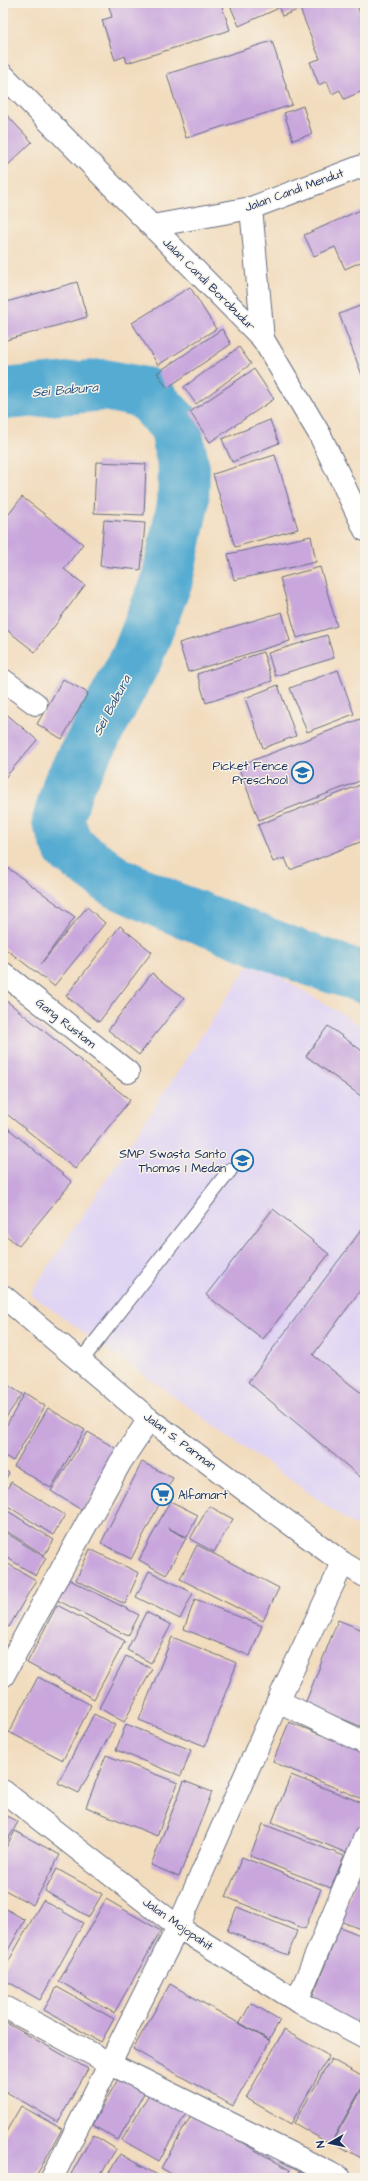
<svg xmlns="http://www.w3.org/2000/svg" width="368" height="2181" font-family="'Architects Daughter',sans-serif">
	<rect width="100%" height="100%" fill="#f7f3e8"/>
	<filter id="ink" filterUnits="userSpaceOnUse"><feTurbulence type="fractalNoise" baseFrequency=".025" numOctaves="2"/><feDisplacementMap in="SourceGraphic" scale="8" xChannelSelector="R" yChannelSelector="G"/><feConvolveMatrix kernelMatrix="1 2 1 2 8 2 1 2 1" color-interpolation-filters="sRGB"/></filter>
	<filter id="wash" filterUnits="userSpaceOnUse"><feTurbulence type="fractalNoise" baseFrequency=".012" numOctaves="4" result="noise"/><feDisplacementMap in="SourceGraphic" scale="16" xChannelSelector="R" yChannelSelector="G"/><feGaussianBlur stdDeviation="0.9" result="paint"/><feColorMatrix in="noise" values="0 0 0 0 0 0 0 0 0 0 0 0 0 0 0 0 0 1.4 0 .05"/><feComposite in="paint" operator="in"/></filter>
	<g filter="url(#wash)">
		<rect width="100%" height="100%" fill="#f2dcbe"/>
		<!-- built -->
		<path fill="#e0d4f4" d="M252 960 365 1028V1533L30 1294Z"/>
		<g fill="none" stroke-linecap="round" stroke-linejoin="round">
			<!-- river -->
			<path stroke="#54abd1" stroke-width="52" d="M3 394 104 385 145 393 175 425 184 469 183 504 167 580 137 657 68 786 58 821 69 848 114 881 169 906 313 961 365 978"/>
		</g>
		<g id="blocks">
			<!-- building -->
			<g fill="#c9a7dd">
				<path d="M108 3H221L230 30 127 63 125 56 115 60 102 20 112 17Z"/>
				<path d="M229 3H274L277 9 239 26Z"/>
				<path d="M277 3H356L365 27V90L344 99 340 90 332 94 327 81 319 85 310 62 320 59 300 9 282 16Z"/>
				<path d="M272 41 292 105 186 138 167 74Z"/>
				<path d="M303 106 312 134 293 140 284 113Z"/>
				<path d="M3 111 32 142 3 170Z"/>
				<path d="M365 208V260L345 269 335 247 314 256 304 235Z"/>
				<path d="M77 282 87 317 3 341V303Z"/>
				<path d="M190 287 216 329 158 365 132 323Z"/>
				<path d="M365 304V383L339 314Z"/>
				<path d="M222 329 231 344 167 388 157 373Z"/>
				<path d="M239 347 251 364 196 404 184 387Z"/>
				<path d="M254 369 274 399 210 442 190 412Z"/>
				<path d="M270 420 279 443 232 462 222 439Z"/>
				<path d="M275 455 298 529 235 547 213 474Z"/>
				<path d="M96 462 146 464 144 515 94 513Z"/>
				<path d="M22 497 83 544 64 569 85 585 35 652 3 627V522Z"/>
				<path d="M104 520 145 523 141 570 100 566Z"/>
				<path d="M311 536 316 562 234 580 228 554Z"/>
				<path d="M320 567 337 626 297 638 280 578Z"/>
				<path d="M282 612 290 641 188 672 179 643Z"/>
				<path d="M327 635 334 658 275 676 268 653Z"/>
				<path d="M263 652 272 681 206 703 197 674Z"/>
				<path d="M338 670 354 714 307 732 290 688Z"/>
				<path d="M63 679 88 693 62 739 37 724Z"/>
				<path d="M278 685 296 736 263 748 245 698Z"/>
				<path d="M3 711 37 740 3 780Z"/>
				<path d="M360 719 365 730V779L259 820 238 766Z"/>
				<path d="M365 783V840L290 870 285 858 273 862 258 825Z"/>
				<path d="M4 865 75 917 40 965 87 907 105 923 54 986 3 947Z"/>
				<path d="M120 926 152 952 99 1022 66 996Z"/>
				<path d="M152 973 184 998 139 1055 108 1030Z"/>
				<path d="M3 998 130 1100 75 1169 3 1111Z"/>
				<path d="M328 1026 365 1053V1099L306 1056Z"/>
				<path d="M3 1124 72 1182 19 1246 3 1233Z"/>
				<path d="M273 1209 329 1254 263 1339 206 1295Z"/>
				<path d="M365 1225V1284L313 1355 365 1396V1481L248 1382Z"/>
				<path d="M3 1382 22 1394 3 1422Z"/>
				<path d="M25 1393 45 1406 13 1461 3 1455V1431Z"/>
				<path d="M48 1408 85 1430 51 1488 14 1466Z"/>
				<path d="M88 1432 120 1451 83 1511 51 1491Z"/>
				<path d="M142 1462 173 1478 131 1559 101 1543Z"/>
				<path d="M3 1469 9 1473 3 1483Z"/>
				<path d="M11 1482 65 1515 53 1535 3 1503V1496Z"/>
				<path d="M170 1501 198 1515 187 1537 168 1528 186 1538 166 1575 139 1560Z"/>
				<path d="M209 1506 233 1519 214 1552 190 1539Z"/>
				<path d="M3 1508 54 1540 44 1555 3 1529Z"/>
				<path d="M3 1531 46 1558 36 1576 3 1555Z"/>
				<path d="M197 1545 279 1588 263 1621 180 1579Z"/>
				<path d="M90 1549 139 1573 125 1604 76 1580Z"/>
				<path d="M3 1561 36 1580 9 1627 3 1624Z"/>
				<path d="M149 1571 193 1593 180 1619 136 1597Z"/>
				<path d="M68 1579 139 1615 128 1636 57 1600Z"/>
				<path d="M195 1599 262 1626 250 1656 184 1629Z"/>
				<path d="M57 1605 125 1641 94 1699 27 1663Z"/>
				<path d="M146 1612 171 1625 151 1663 127 1650Z"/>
				<path d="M338 1620 365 1631V1728L305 1704Z"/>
				<path d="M172 1637 237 1663 205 1746 139 1720Z"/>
				<path d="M126 1656 152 1669 124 1722 99 1708Z"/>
				<path d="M38 1677 91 1705 63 1760 9 1732Z"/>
				<path d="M94 1714 115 1725 79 1793 58 1783Z"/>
				<path d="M289 1722 365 1752V1800L273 1762Z"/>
				<path d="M126 1724 191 1750 181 1776 116 1750Z"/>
				<path d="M106 1755 178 1783 157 1836 86 1807Z"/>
				<path d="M291 1775 365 1804V1814L349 1854 272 1822Z"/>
				<path d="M184 1781 212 1792 179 1877 151 1865Z"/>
				<path d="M3 1814 18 1822 3 1848Z"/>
				<path d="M263 1824 344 1856 331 1888 250 1856Z"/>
				<path d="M15 1831 60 1855 33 1905 3 1889V1853Z"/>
				<path d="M242 1857 321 1889 305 1929 226 1897Z"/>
				<path d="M365 1859V1931L340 1921Z"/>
				<path d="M57 1869 102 1894 89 1917 45 1891Z"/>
				<path d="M106 1899 161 1931 114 2013 59 1981Z"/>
				<path d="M43 1900 83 1923 40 2000 3 1979V1971Z"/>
				<path d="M3 1907 25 1920 3 1959Z"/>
				<path d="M237 1907 297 1931 288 1955 227 1931Z"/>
				<path d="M340 1927 365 1937V2011L359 2025 309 2005Z"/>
				<path d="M170 1984 270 2041 233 2106 133 2049Z"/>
				<path d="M57 1987 114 2019 101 2042 44 2010Z"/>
				<path d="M251 2003 280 2020 269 2040 240 2023Z"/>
				<path d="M3 2021 88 2069 58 2122 3 2090Z"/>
				<path d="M284 2030 329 2056 291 2124 246 2098Z"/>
				<path d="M331 2059 365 2078V2082L330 2144 294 2123Z"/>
				<path d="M121 2074 147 2088 118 2140 92 2125Z"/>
				<path d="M364 2086 365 2087V2160L332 2142Z"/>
				<path d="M152 2089 188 2110 159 2161 122 2140Z"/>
				<path d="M21 2106 62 2129 35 2178H3V2137Z"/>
				<path d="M192 2114 290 2170 286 2178H179L161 2168Z"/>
				<path d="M93 2135 116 2149 99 2178H78L71 2174Z"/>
				<path d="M120 2154 163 2178H106Z"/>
				<path d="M299 2171 311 2178H295Z"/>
			</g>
		</g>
	</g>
	<g filter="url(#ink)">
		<use href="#blocks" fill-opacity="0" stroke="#666c80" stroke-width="1"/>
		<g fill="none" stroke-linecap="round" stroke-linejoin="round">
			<defs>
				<path id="service" d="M80 1362 230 1170"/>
				<g id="minor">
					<path d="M3 75 263 339 320 435 365 530"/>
					<path d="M251 208 263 339"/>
					<path d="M152 226 251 208 365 165"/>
					<path d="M3 680 36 704"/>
					<path d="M3 973 128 1072"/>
					<path d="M3 1676 120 1463 149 1419"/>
					<path d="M278 1701 365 1743"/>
					<path d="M3 1791 178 1927 297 2001 365 2037"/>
					<path d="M297 2001 365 1837"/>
					<path d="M3 2006 111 2064 340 2178"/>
					<path d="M52 2178 178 1927 278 1701 343 1563"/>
				</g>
				<path id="primary" d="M3 1296 149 1419 343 1563 365 1576"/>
			</defs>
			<!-- service casing -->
			<use href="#service" stroke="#666c80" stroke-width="16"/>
			<!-- minor casing -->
			<use href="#minor" stroke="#666c80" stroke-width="24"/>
			<!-- primary casing -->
			<use href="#primary" stroke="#666c80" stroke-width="24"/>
			<!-- service -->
			<use href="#service" stroke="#fff" stroke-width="14"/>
			<!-- minor -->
			<use href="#minor" stroke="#fff" stroke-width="22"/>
			<!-- primary -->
			<use href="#primary" stroke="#fff" stroke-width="22"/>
		</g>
	</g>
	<!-- icons -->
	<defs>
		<symbol id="school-ring" viewBox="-11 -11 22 22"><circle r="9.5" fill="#f7f3e8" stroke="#1f6fb2" stroke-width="1.5"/><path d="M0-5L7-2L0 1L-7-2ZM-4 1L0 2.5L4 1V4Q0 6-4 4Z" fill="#1f6fb2"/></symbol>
		<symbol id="supermarket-ring" viewBox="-11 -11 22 22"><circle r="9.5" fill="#f7f3e8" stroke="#1f6fb2" stroke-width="1.5"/><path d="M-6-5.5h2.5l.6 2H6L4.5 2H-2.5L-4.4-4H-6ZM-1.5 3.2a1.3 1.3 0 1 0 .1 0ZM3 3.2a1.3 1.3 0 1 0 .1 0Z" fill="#1f6fb2"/></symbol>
	</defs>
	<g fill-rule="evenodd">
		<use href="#school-ring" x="290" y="760" width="25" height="25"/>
		<use href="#school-ring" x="230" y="1148" width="25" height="25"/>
		<use href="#supermarket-ring" x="150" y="1482" width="25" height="25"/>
	</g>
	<g text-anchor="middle" stroke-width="3" stroke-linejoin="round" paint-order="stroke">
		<!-- street labels -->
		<g font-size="12" fill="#1b2f5e" stroke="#f7f3e8">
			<text transform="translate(294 190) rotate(-20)" y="4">Jalan Candi Mendut</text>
			<text transform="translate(209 284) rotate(45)" y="4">Jalan Candi Borobudur</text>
			<text transform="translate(66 1023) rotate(38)" y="4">Gang Rustam</text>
			<text transform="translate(180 1441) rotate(37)" y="4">Jalan S. Parman</text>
			<text transform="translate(178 1924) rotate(35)" y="4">Jalan Mojopahit</text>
		</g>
		<!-- poi labels -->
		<g font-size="12" fill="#1b2f5e" stroke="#f7f3e8" text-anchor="end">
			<text x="288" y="770">Picket Fence<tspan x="288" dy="14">Preschool</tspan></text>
			<text x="226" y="1158">SMP Swasta Santo<tspan x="226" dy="14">Thomas 1 Medan</tspan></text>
			<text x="178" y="1499" text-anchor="start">Alfamart</text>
		</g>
		<!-- water labels -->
		<g font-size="13" font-style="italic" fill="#2c5480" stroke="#f7f3e8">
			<text transform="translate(65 389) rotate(-5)" y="5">Sei Babura</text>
			<text transform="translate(111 705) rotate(-62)" y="5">Sei Babura</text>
		</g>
	</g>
	<!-- margin -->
	<rect width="368" height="2181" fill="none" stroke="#f7f3e8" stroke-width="16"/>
	<!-- north arrow -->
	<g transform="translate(330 2143) rotate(261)" stroke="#f7f3e8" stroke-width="3" paint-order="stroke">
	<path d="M0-3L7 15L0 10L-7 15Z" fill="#1b2f5e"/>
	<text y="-6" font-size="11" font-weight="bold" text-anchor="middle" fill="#1b2f5e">N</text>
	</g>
</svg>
